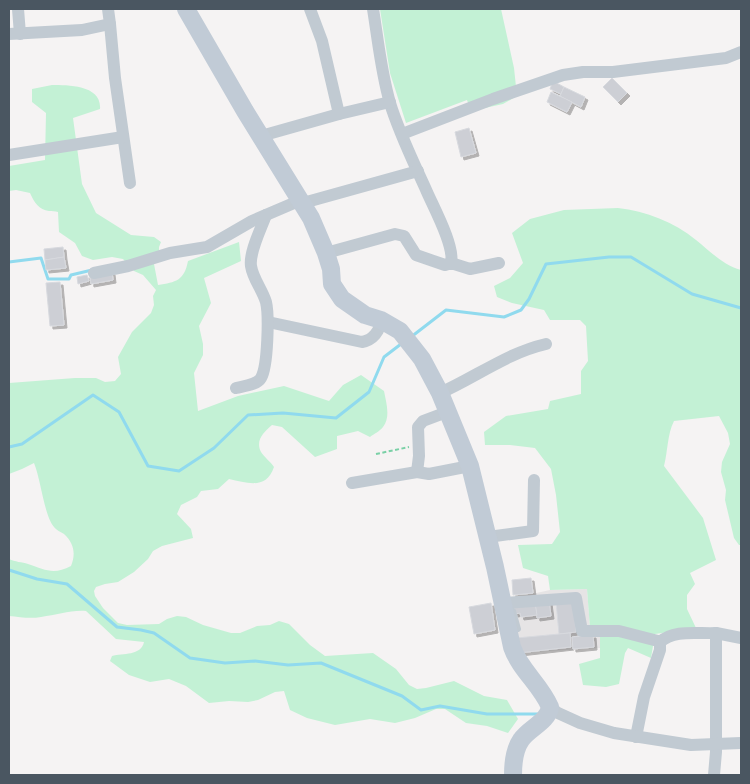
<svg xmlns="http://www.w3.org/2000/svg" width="750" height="784" font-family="'IBM Plex Sans',sans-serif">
	<defs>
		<filter id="shadow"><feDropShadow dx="3" dy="3" stdDeviation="0" flood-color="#0004"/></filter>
	</defs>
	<rect width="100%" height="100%" fill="#f5f3f3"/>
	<!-- education -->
	<path fill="#e6e4e5" d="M587 589 590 628 600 632V648L516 653 507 598 532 594 550 590Z"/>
	<!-- green -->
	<g fill="#c3f1d5">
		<path d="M380 9H501L514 68 517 96 503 104 471 111 467 100 406 123 390 73Z"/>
		<path d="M52 85C68 85 102 85 100 109L73 118 82 184 96 213 131 235 154 237 161 242 159 247V260L154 264 158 285C176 282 184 281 188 261L239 242 241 261 204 278 211 303 199 326 203 344V355L194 373 198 411 238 396 284 386 329 401 343 385 361 375 384 391C386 402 391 417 383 427 380 431 374 434 370 437L358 431 337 436V449L315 457 282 427 272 425C264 432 255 440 261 452 264 457 270 461 274 467 266 490 248 483 229 479L218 489 201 491 197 497 181 505 177 514 191 529 193 538 162 546 153 551 148 559 134 572 118 582 105 584 96 587 94 591 95 596 103 608 118 623 127 625 159 624 167 619 177 616 186 617 203 625 231 633H240L257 626 270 625 279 621 289 624 310 645 325 656 373 653 396 669 409 685 417 689 426 688 454 681 484 696 507 700 518 719 508 733 487 726 466 723 445 709H436L415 718 395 723 370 719 335 725 307 718 290 710 284 691 275 692 258 700 248 702 229 701 209 703 186 686 169 679 150 682 129 675 110 661 112 656C123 653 141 656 144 642L116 639 86 611C70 610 57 615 41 617 30 619 20 617 9 616V559C15 562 22 562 28 564 45 570 54 575 71 566 76 554 74 543 64 534 61 532 56 530 54 527 44 515 41 480 34 463L22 469 9 474V383L75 378H96L105 382 115 381 121 374 118 357 132 332 151 313 154 305 153 296 156 290 143 275 134 271 123 259 112 257 93 260 82 256 75 243 59 232 58 212C55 211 52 211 49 211 39 210 34 202 30 193L16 190 9 191V166L45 160 46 113 32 102V89Z"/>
		<path d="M618 208C646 211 674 222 696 240 711 252 723 265 741 270V545H739L734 538 725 500 726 490 721 472 722 462 730 444 728 433 719 416 674 421C667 435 668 451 664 466L703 518 716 560 690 573 695 584 687 595V609L696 628 655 634 651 658 628 648 625 653 619 684 606 687 583 685 579 664 600 658V632L590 628 587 589 550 590 548 576 523 568 518 545 552 544 560 532 556 495 551 469 535 448 510 445H485L484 432 506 416 548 409 550 401 581 394V371L588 361 586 326 580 320H550L544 310 512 303 497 297 494 286 510 278 523 263 512 233 530 219 564 210Z"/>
	</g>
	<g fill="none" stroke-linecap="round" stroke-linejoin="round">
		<!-- stream -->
		<g stroke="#90daee" stroke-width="3">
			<path d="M9 262 41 258 48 279H69L71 275 92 270"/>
			<path d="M411 337 446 310 504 317 521 310 529 299 546 264 609 257H631L692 294 741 308"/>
			<path d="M9 447 22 444 93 395 119 412 148 466 179 471 214 448 248 415 283 413 336 418 369 392 384 357 401 344"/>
			<path d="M9 570 37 579 67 584 117 627 141 630 154 633 190 658 225 663 255 661 288 665 321 663 402 696 421 710 440 706 487 714H540"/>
		</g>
	</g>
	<!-- building -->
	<g fill="#cdcfd5" stroke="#d7d9de" filter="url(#shadow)">
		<path d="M612 78 627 93 618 102 603 87Z"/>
		<path d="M553 81 564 87 561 94 550 89Z"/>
		<path d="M564 87 585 97 581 107 560 96Z"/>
		<path d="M551 92 572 102 567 112 547 102Z"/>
		<path d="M469 128 476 153 461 157 455 132Z"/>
		<path d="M63 247 64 257 45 260 44 249Z"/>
		<path d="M64 257 66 268 46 270 45 260Z"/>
		<path d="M112 272 113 280 91 284 90 276Z"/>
		<path d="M87 275 89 281 78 284 77 277Z"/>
		<path d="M60 282 64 325 50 326 46 283Z"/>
		<path d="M531 578 533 593 513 595 512 580Z"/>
		<path d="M549 601 551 616 537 618 535 603Z"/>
		<path d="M573 601 576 632 559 634 556 602Z"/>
		<path d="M491 603 495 630 474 634 469 607Z"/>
		<path d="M535 603 537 615 521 617 520 613 515 614 514 604Z"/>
		<path d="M570 633 571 647 518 653 516 638Z"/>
		<path d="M593 635 594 647 573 649 572 637Z"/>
	</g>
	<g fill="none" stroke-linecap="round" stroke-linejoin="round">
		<!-- path -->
		<path stroke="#7ad0a6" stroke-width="2" stroke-dasharray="4 2.5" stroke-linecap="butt" d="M376 454 409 447"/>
		<!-- lane -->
		<path stroke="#c1cad2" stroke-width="6" d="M510 608 513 611 518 629"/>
		<!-- street -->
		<g stroke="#c1cad2" stroke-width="12">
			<path d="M18 9 20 34"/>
			<path d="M310 9 322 41 339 114"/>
			<path d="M373 9C378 40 381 72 390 103 399 133 414 163 427 192 434 208 455 247 451 263"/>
			<path d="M110 24 115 78 130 183"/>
			<path d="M9 34 82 30 110 24 108 9"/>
			<path d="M402 134 493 99 563 75 583 72H613L726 58 741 52"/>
			<path d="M261 136 339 114 390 102"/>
			<path d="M9 155 123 137"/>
			<path d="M303 203 418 171"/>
			<path d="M326 253 395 234 404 236 416 255 445 265 451 263 470 269 499 263"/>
			<path d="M94 273 128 266 170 253 207 247 252 221 301 200"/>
			<path d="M268 322 362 342C373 340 380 331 381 320"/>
			<path d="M236 388C244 386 257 385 261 378 268 366 269 315 266 302 262 289 253 279 251 266 249 252 261 229 266 215"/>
			<path d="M440 393C476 377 507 353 546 344"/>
			<path d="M417 472 419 456 418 427 423 421 447 412"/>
			<path d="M352 483 417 472 429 474 470 466"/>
			<path d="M488 537 533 531 534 480"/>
			<path d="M503 603 576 598 582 631H619L658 641 660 643V650L644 697 636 737"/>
			<path d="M716 633 741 638"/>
			<path d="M660 642C674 629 698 634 716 633V752L714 775"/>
			<path d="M550 707 558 713 580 723 614 733 691 745 741 743"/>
		</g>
		<!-- secondary -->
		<path stroke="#c1cbd6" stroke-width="18" d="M186 9 245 111 311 218 326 253 331 269 332 284 342 299 365 315 381 320 400 331 422 359 440 393 470 466 495 567 512 647C520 670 541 685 550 707 548 722 529 728 521 740 514 750 513 764 513 775"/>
	</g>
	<!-- border -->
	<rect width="750" height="784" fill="none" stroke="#4a5661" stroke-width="20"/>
</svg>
